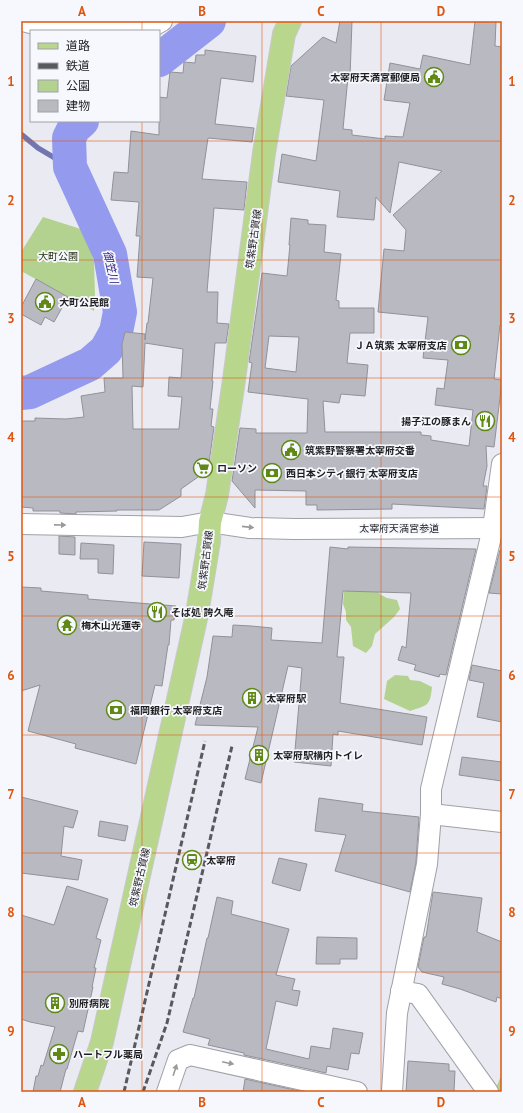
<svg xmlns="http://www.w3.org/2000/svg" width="523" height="1113" font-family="'PT Sans','Noto Sans JP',sans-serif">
	<rect width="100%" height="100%" fill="#e9eaf2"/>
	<!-- green -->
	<g fill="#b3d290">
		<path d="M43 217 84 230 94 261 95 297 94 311 21 271V252Z"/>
		<path d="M364 576 381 595 387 598 397 600 400 609 394 617 375 634 372 646 366 653 353 646 351 627 346 620V612L343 604 344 592 351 588Z"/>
		<path d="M395 675 408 676 410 680 420 681 432 687C430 707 427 705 410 711L384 699 387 681Z"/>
		<path d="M502 1073V1092H498L496 1088Z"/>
	</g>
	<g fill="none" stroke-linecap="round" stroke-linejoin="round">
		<!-- stream -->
		<path stroke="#7175b0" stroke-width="5.5" d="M21 134 38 148 70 167"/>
		<!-- river -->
		<g stroke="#949aee" stroke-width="34">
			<path d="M159 60 209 21"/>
			<path d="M21 393 30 392 90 364 106 350 116 332 120 312 110 254 70 167 69 138 74 128 82 121"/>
		</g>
	</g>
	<!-- building -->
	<g fill="#b9bac1" stroke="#919299" fill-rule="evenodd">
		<path d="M340 21H352L350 77H348L343 129 352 130V135L385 139V136L403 137 410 103 384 100 390 63 420 69 423 55 470 65 475 21H496L495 46 502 47V325H500L494 379 502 380V381L494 447 486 446 487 466 483 486H487L484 509 392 504V509L317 510V505H306V491L255 490V508L232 481 240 428 256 429V433H307L308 399 248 392 252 363 249 362 262 273 287 276 290 245H289L291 218 308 220V224L326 225 324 252 341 254 336 300 339 301V308H374V333H350L347 363 368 365 365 396 341 394 339 403 323 401 325 432H421V435L431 436V440L469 446 473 410 435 405 437 388 444 389 448 360 423 358 428 317 378 312 384 249 404 251 406 230 393 215 442 171 399 162 390 213 376 197 374 220 337 217 340 191 278 182 282 154 316 161 324 100 286 96 291 66 323 37 336 43ZM269 336 299 337 296 372 265 368Z"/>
		<path d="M205 50 256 56 253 82 221 78 215 124 254 128 252 142 208 138 202 179 247 182 244 210 214 208 207 292H218L217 323 229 324 226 343H215L212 381H213L210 409H213L211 426 214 427 208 470 181 489V496L159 510H117V511L76 512V514L60 513V511H33V508L21 507V421H35V418L66 419 84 417 81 396 105 392 104 378H123L122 344 125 332 145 334V340L147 323H148L153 278 137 277 140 236H136L139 202 111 200 114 172 128 173 131 131 159 135V97L167 98 170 72 183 73 184 62 195 63 196 55H205ZM145 343 183 349 181 378 169 377 168 396 182 397 179 429H133L132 386 143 387Z"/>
		<path d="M36 279 68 297 54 322 45 317 41 325 21 314V307Z"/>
		<path d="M59 536 75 537V555L59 554Z"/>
		<path d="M144 542 181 544 179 578 142 576Z"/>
		<path d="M81 543 114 545 113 574 98 573V559H80Z"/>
		<path d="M330 547 348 549V547L476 549 446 675 440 674 439 677 414 670 416 665 398 660 402 646 406 648 411 593 343 591 337 657H344L340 703 427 717 422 745 338 731V735L333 734 331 766 294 762 302 668 288 666 261 783 245 779 258 727 195 725 207 677 213 636 232 637 233 625 251 626 272 628 271 640 322 643Z"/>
		<path d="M500 550H502V594L489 593Z"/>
		<path d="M21 587 41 588V591L88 595V599L176 606 174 620H171L169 645H168L162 686 155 685 136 764 75 748 76 744 28 731 40 685 21 691Z"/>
		<path d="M472 665 502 671V722L477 717 484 683 469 680Z"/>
		<path d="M462 757 502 762V781L459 775Z"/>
		<path d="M21 797 78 811 73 828 64 826 61 856 82 860 78 880 21 873Z"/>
		<path d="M319 798 363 804 362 811 419 817 416 862 410 892 335 871 346 835 315 831Z"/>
		<path d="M100 821 128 826 125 841 98 836Z"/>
		<path d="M279 858 307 864 300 891 272 883Z"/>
		<path d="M67 886 108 899 96 938 101 940 94 968H96L92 987H93L83 1032 78 1031 67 1069H66L60 1092H33L36 1076H38L41 1065 43 1066 55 1027 30 1022 21 1019V915L54 925Z"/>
		<path d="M433 892 482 898 477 932 502 942V999L497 997 496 1002 460 989 442 984 444 977 422 972 418 967 424 937H426Z"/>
		<path d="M217 897 233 901 231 914 289 929 276 975 295 979 292 990 300 991 297 1006 276 1001 266 1049 309 1059 311 1046 330 1049 333 1028 363 1033 359 1054 351 1053 348 1070 327 1066 326 1073 244 1055V1053L208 1045 210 1039 183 1032 193 998H194L207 938H208Z"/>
		<path d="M317 937 357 938V959H340V964H316Z"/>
		<path d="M408 1061 449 1064V1071H455L454 1092H406Z"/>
		<path d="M245 1079 304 1092H243Z"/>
	</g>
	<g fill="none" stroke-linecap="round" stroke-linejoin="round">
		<defs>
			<g id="minor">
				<path d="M23 21 46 27 64 29H148L162 21"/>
				<path d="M21 524 182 527 210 522 250 528 295 529 502 528"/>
				<path d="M431 814 502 822"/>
				<path d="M401 991 418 994 488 1092"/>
				<path d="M167 1092 178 1060 190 1055 357 1092"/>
				<path d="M392 1092 397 1013 427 864 431 814V789L493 528 502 464"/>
			</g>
			<path id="major" d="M85 1092 102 1042 197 614 209 541 210 522 217 495 234 380 264 153 284 34 290 21"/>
		</defs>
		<!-- minor casing -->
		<use href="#minor" stroke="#a0a1a8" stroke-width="22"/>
		<!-- major casing -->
		<use href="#major" stroke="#c9c9ca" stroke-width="24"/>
		<!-- minor -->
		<use href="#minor" stroke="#fff" stroke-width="20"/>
		<!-- major -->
		<use href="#major" stroke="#b8d68c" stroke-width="22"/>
		<!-- rail -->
		<g stroke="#59595d" stroke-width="3" stroke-dasharray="6 3" stroke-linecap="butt">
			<path d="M124 1092 205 741"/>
			<path d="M143 1092 167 1023 232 746"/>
		</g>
	</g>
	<!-- one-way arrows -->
	<defs><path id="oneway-solid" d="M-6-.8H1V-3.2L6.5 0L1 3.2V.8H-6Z"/></defs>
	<g fill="#9a9a9b">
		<use href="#oneway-solid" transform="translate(60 525) rotate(1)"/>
		<use href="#oneway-solid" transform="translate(248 527) rotate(6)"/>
		<use href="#oneway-solid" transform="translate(228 1063) rotate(12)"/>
		<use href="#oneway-solid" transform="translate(175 1070) rotate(-72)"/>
	</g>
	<!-- grid -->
	<path fill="none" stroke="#de560d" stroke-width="1" stroke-opacity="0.55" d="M142 21V31M262 21V1092M381 21V1092M142 121V1092M21 141H502M21 260H502M21 378H502M21 497H502M21 616H502M21 735H502M21 853H502M21 972H502"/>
	<!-- icons -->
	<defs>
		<symbol id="civic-ring" viewBox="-11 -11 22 22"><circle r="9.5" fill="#f7f8fe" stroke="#5f8815" stroke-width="1.5"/><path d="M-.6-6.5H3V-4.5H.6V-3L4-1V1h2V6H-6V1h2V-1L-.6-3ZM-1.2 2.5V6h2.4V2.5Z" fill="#5f8815"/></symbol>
		<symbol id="bank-ring" viewBox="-11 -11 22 22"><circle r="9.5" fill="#f7f8fe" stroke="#5f8815" stroke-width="1.5"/><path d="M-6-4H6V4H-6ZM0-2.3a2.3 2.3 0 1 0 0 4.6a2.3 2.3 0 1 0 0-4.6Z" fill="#5f8815"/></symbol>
		<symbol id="restaurant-ring" viewBox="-11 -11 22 22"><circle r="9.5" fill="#f7f8fe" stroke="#5f8815" stroke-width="1.5"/><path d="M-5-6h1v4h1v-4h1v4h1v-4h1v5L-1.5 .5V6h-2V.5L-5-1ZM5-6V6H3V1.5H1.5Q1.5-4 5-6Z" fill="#5f8815"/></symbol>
		<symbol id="supermarket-ring" viewBox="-11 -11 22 22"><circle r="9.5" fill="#f7f8fe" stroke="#5f8815" stroke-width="1.5"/><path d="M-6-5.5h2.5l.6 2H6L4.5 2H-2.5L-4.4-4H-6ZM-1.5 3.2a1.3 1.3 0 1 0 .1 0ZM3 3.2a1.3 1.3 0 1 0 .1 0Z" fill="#5f8815"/></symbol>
		<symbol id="temple-ring" viewBox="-11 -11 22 22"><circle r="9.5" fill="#f7f8fe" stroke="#5f8815" stroke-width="1.5"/><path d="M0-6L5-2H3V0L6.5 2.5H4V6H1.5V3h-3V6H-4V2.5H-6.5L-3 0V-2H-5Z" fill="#5f8815"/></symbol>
		<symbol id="building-ring" viewBox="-11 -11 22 22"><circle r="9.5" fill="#f7f8fe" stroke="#5f8815" stroke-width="1.5"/><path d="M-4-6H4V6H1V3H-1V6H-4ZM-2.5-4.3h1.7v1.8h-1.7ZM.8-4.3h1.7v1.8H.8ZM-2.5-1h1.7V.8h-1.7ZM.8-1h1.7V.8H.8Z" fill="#5f8815"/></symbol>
		<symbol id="station-ring" viewBox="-11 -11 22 22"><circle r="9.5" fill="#f7f8fe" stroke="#5f8815" stroke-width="1.5"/><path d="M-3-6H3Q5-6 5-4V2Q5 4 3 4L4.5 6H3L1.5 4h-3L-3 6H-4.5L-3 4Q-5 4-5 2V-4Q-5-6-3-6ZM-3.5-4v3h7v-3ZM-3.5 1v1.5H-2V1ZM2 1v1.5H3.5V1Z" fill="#5f8815"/></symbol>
		<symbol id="pharmacy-ring" viewBox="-11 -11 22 22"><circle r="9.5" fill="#f7f8fe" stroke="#5f8815" stroke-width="1.5"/><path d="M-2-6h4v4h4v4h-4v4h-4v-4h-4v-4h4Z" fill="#5f8815"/></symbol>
	</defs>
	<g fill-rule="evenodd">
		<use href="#civic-ring" x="423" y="66" width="22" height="22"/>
		<use href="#civic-ring" x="34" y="291" width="22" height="22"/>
		<use href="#bank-ring" x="450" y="334" width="22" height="22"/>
		<use href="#restaurant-ring" x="474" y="410" width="22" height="22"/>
		<use href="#civic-ring" x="280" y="439" width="22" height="22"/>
		<use href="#supermarket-ring" x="192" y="457" width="22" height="22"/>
		<use href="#bank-ring" x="261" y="462" width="22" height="22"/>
		<use href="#restaurant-ring" x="146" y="601" width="22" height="22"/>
		<use href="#temple-ring" x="56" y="614" width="22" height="22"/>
		<use href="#building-ring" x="241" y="687" width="22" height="22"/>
		<use href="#bank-ring" x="105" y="699" width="22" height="22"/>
		<use href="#building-ring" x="248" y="744" width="22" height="22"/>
		<use href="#station-ring" x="181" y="849" width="22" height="22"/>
		<use href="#building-ring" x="44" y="992" width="22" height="22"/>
		<use href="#pharmacy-ring" x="48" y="1043" width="22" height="22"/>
	</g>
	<g text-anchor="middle" stroke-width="3.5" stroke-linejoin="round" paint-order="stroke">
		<!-- poi labels -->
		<g font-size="10" font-weight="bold" fill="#1e1e21" stroke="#f7f8fe" text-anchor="start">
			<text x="420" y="81" text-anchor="end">太宰府天満宮郵便局</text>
			<text x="59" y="306">大町公民館</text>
			<text x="447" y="349" text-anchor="end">ＪＡ筑紫 太宰府支店</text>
			<text x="471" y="425" text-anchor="end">揚子江の豚まん</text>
			<text x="305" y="454">筑紫野警察署太宰府交番</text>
			<text x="217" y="472">ローソン</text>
			<text x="286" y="477">西日本シティ銀行 太宰府支店</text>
			<text x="171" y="616">そば処 誇久庵</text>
			<text x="81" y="629">梅木山光蓮寺</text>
			<text x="266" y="702">太宰府駅</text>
			<text x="130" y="714">福岡銀行 太宰府支店</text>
			<text x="273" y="759">太宰府駅構内トイレ</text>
			<text x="206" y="864">太宰府</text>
			<text x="69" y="1007">別府病院</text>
			<text x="73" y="1058">ハートフル薬局</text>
		</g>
		<!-- street labels -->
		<g font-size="10" fill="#1e1e21" stroke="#f7f8fe">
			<text transform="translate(253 239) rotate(-82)" y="4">筑紫野古賀線</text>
			<text x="399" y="532">太宰府天満宮参道</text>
			<text transform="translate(205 560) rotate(-83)" y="4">筑紫野古賀線</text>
			<text transform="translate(139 877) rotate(-77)" y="4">筑紫野古賀線</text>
		</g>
		<!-- park labels -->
		<g font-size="10" fill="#22300c" stroke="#f7f8fe">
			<text x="58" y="260">大町公園</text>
		</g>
		<!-- water labels -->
		<g font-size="11" font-style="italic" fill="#251475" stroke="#f7f8fe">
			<text transform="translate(111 267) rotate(77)" y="4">御笠川</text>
		</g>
	</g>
	<!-- border -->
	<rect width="523" height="1113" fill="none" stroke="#f7f8fe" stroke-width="44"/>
	<!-- legend -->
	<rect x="30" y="30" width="130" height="92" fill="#f7f8fe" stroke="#a0a1a6"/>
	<rect x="38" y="43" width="20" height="6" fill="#b8d68c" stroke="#a0a1a6"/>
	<text x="66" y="50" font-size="12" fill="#1e1e21">道路</text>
	<rect x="38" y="63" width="20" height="6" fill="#59595d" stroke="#a0a1a6"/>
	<text x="66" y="70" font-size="12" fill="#1e1e21">鉄道</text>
	<rect x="38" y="80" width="20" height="12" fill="#b3d290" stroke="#a0a1a6"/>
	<text x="66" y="90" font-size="12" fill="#1e1e21">公園</text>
	<rect x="38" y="100" width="20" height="12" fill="#b9bac1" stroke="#a0a1a6"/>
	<text x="66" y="110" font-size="12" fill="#1e1e21">建物</text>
	<rect x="22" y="22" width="479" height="1069" fill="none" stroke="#de560d" stroke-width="1.5"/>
	<g font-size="13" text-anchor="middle" font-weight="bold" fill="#de560d">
		<text x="82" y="16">A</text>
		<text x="202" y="16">B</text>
		<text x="321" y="16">C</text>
		<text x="441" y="16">D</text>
		<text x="11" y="86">1</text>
		<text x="512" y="86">1</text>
		<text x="11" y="205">2</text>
		<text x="512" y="205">2</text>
		<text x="11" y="323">3</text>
		<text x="512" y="323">3</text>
		<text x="11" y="442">4</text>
		<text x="512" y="442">4</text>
		<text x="11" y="561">5</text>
		<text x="512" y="561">5</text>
		<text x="11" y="680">6</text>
		<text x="512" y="680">6</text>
		<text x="11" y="799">7</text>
		<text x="512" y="799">7</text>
		<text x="11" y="917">8</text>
		<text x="512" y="917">8</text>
		<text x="11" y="1036">9</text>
		<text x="512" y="1036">9</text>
		<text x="82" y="1107">A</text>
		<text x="202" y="1107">B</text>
		<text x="321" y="1107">C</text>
		<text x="441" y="1107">D</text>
	</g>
</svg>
